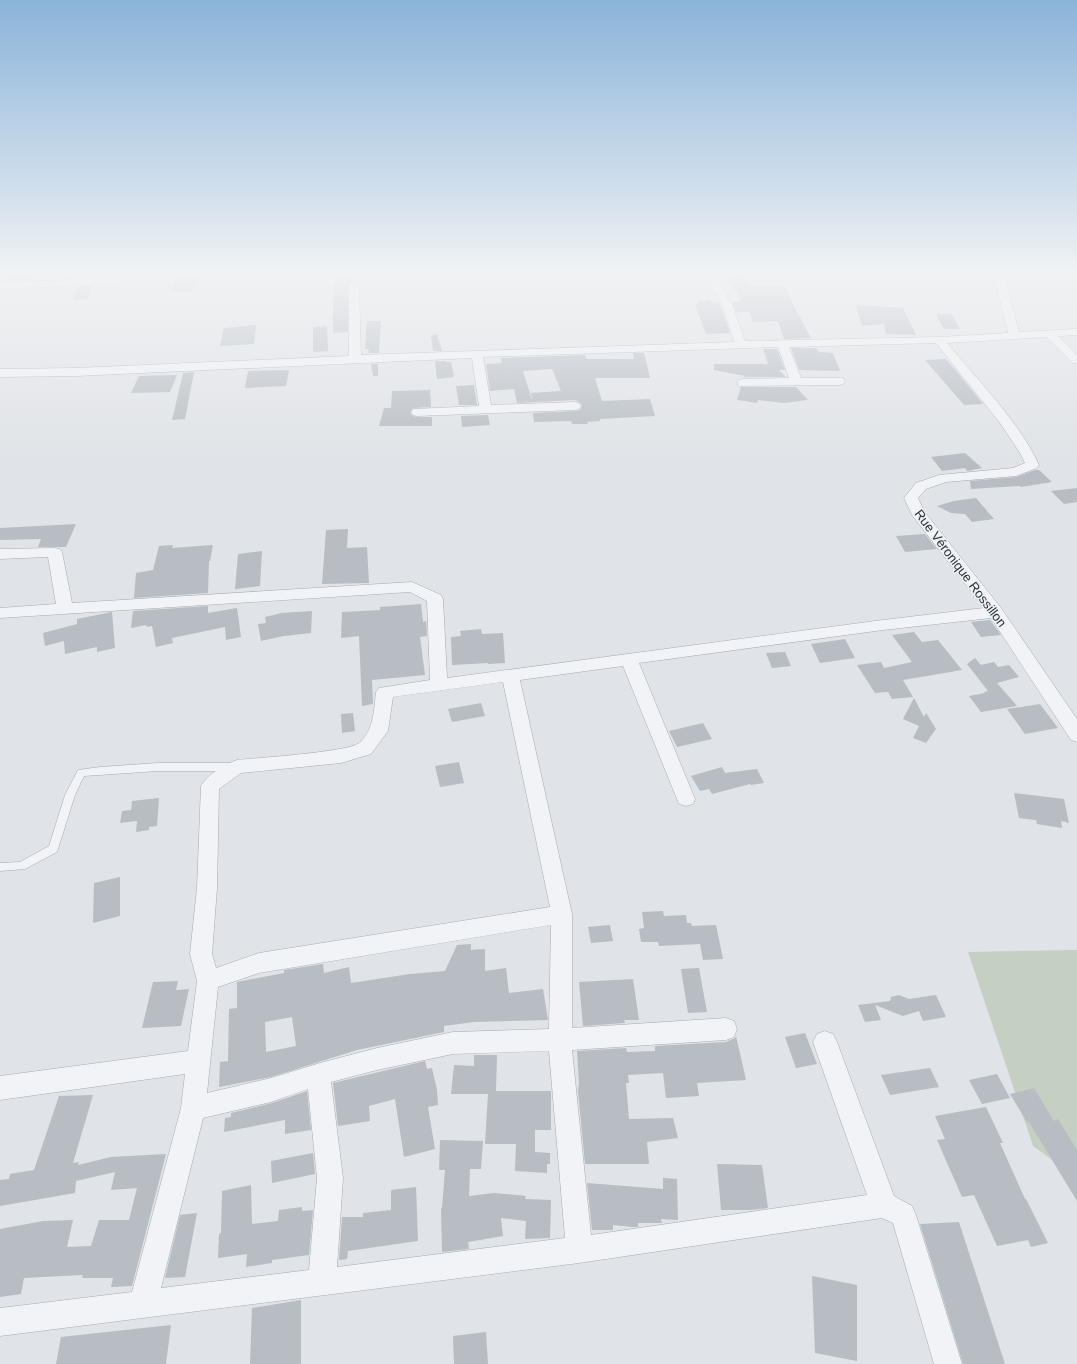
<svg xmlns="http://www.w3.org/2000/svg" width="1077" height="1364" font-family="Helvetica,sans-serif">
	<rect width="100%" height="100%" fill="#e0e3e7"/>
	<!-- green -->
	<path fill="#c6d0c2" d="M1077 950V1178L1033 1146 968 952Z"/>
	<!-- building -->
	<g fill="#b7bdc3" fill-rule="evenodd">
		<path d="M16 271H36L33 280 8 281Z"/>
		<path d="M198 278 190 292H172L174 280Z"/>
		<path d="M350 278V284L348 286V332L333 333V285H335V279Z"/>
		<path d="M746 278 752 286H785L793 304 811 338 784 339 778 321 753 322 749 312H736L732 302 742 301 727 279Z"/>
		<path d="M93 286 88 299 74 300 77 287Z"/>
		<path d="M710 300 712 303 719 302 730 333 706 334 695 304H698L697 301Z"/>
		<path d="M856 305 903 308 916 335 886 334 884 324 862 326Z"/>
		<path d="M936 314H952L960 329H944Z"/>
		<path d="M367 321H381L379 353H369L368 349H365Z"/>
		<path d="M256 325 254 344 220 346 224 328Z"/>
		<path d="M327 326 328 351 313 352V327Z"/>
		<path d="M437 334 442 351H433L431 336Z"/>
		<path d="M791 348H816L819 352 833 353 840 371 799 370Z"/>
		<path d="M763 349H777L785 370H779L786 377H744L745 376 714 370V364H768Z"/>
		<path d="M633 353H644L650 378H595L602 401 650 399 655 416 600 419V421L587 422 588 424H572L571 421 534 422 533 413 575 411 580 410 582 405 579 402 575 400 517 403 514 389 490 391 486 364 502 363 501 358 585 355 586 359H634ZM552 369 561 391 531 393 532 400 523 371Z"/>
		<path d="M946 359 958 373 983 404 964 405 925 360Z"/>
		<path d="M435 361H446V362H451L454 377 437 379Z"/>
		<path d="M371 364H378V376H373Z"/>
		<path d="M289 370 286 386 245 388 248 371Z"/>
		<path d="M194 372 185 419 172 420 183 373Z"/>
		<path d="M177 375 170 392 131 393 139 376Z"/>
		<path d="M474 385 477 405H459L456 386Z"/>
		<path d="M741 387H796L808 400 784 403 758 400 757 403 737 400Z"/>
		<path d="M430 390 431 407 413 408 410 413 413 416 417 417H432V426H379L384 408H391L392 391Z"/>
		<path d="M488 415 490 425 462 427 461 416Z"/>
		<path d="M965 453 982 468 967 471 965 468 942 471 931 457Z"/>
		<path d="M1035 470H1039L1052 482 1021 487 1020 486 971 489 970 481 1016 477Z"/>
		<path d="M1077 488V502L1064 504 1051 491Z"/>
		<path d="M976 498 994 519 972 522 965 514 951 513 937 506 954 501Z"/>
		<path d="M76 524 66 547H38L41 539 0 540V528Z"/>
		<path d="M348 529 347 548 367 547 369 583 322 584 326 530Z"/>
		<path d="M925 534 937 549 905 552 896 536Z"/>
		<path d="M173 545 172 548 213 545 210 561H209L208 593 134 598 136 573 153 570 159 546Z"/>
		<path d="M262 551 260 586 235 589 238 554Z"/>
		<path d="M421 604 423 622 426 621 427 636 420 637 425 675 372 680 373 704 362 706 359 636 341 638 342 612 380 610V607Z"/>
		<path d="M208 606V613L237 608 241 637 226 640 225 627 172 638 173 643 156 647 152 626 147 627 146 625 131 628 133 611Z"/>
		<path d="M312 611 311 633 284 636 261 641 258 624 266 623 265 617 282 613Z"/>
		<path d="M112 612 115 648 97 652V647L65 654 64 641 45 646 43 633 77 624V619Z"/>
		<path d="M990 620 1001 635 981 637 971 622Z"/>
		<path d="M481 629 482 634 503 633 505 663 488 664V663L452 665 451 637 461 636 460 631Z"/>
		<path d="M914 632 922 642 938 640 962 670 903 680 913 697 892 699 888 692 875 693 857 665 881 662 884 668 912 662 892 635Z"/>
		<path d="M845 639 855 658 820 663 811 644Z"/>
		<path d="M785 652 791 666 772 668 766 653Z"/>
		<path d="M975 658 981 665 994 662 998 667 1009 665 1019 677 997 683 1017 706 981 712 969 696 985 693 984 692 988 691 967 664Z"/>
		<path d="M914 698 924 717 926 713 936 729 926 743 913 738 919 726 903 719Z"/>
		<path d="M481 703 485 716 452 722 448 709Z"/>
		<path d="M1040 704 1058 728 1025 734 1007 709Z"/>
		<path d="M353 713 355 731 342 733 341 714Z"/>
		<path d="M703 723 712 739 677 747 669 731Z"/>
		<path d="M459 762 464 783 440 787 435 766Z"/>
		<path d="M722 767 725 773 757 769 764 783 751 785 750 784 712 794 709 789 700 791 691 776Z"/>
		<path d="M1014 793 1064 799 1069 823 1061 821 1062 828 1037 824 1036 820 1019 818Z"/>
		<path d="M159 798 157 826 149 827V830L136 832 137 821 120 823 122 811 131 810 132 801Z"/>
		<path d="M120 877V916L93 923 94 883Z"/>
		<path d="M663 911 664 916 686 915 687 923H691L692 926 716 925 723 959 703 960 700 944 659 946 658 942H641L639 929 644 928 642 912Z"/>
		<path d="M610 925 613 941 591 943 588 927Z"/>
		<path d="M471 944V950L485 949V971L506 968 509 993 543 989 548 1020 474 1022 444 1026V1032L357 1050 271 1077 219 1087 220 1062 228 1061 229 1009 237 1008V982L284 973V970L323 964 324 973 349 967 351 983 410 974 445 971 457 945ZM292 1017 296 1046 266 1052 265 1022Z"/>
		<path d="M699 968 707 1012 688 1013 681 969Z"/>
		<path d="M633 979 639 1020H624L625 1023 583 1026 579 982Z"/>
		<path d="M178 981 176 990 189 989 181 1026 142 1028 153 982Z"/>
		<path d="M899 995 909 999 936 995 946 1017 923 1021 919 1011 903 1016 875 1005 881 1020 865 1022 858 1005 890 1001 891 997Z"/>
		<path d="M805 1033 817 1064 796 1068 785 1037Z"/>
		<path d="M736 1036 746 1080 697 1083 699 1096 666 1098 663 1073 628 1075 629 1083H626L629 1119 673 1118 678 1138 647 1142 649 1164H585L578 1091 579 1083 577 1051 626 1048 627 1052 655 1051V1046L726 1042 735 1038Z"/>
		<path d="M474 1055H497L496 1091H551V1130H535V1152L550 1153V1164H547V1173L515 1171 516 1144H485L488 1094H451L454 1065 474 1066Z"/>
		<path d="M425 1061 427 1069 432 1068 437 1090 438 1105 428 1107 435 1149 404 1157 395 1099 369 1106 370 1121 338 1126 333 1083Z"/>
		<path d="M930 1068 939 1087 890 1095 881 1075Z"/>
		<path d="M997 1074 1010 1098 982 1104 969 1080Z"/>
		<path d="M1034 1088 1054 1121 1058 1119 1077 1150V1201L1029 1122H1027L1010 1094Z"/>
		<path d="M307 1091 311 1130 285 1134V1120L224 1132 225 1118 231 1117V1113L272 1103Z"/>
		<path d="M93 1095 73 1163 79 1162 78 1165 111 1157 166 1154 132 1286 111 1287 113 1278H82L83 1275 24 1278 21 1294 0 1297V1229L43 1221 73 1220 67 1247 91 1246 99 1220H129L137 1188 111 1190 115 1172 76 1181 75 1193 0 1206V1180L9 1179 10 1174 34 1170 59 1096Z"/>
		<path d="M986 1107 1003 1143H1000L1025 1199H1026L1048 1243 1031 1247 1028 1240 997 1246 974 1195 962 1197 937 1140 945 1139 935 1116Z"/>
		<path d="M440 1140 483 1141 481 1169H470L469 1196 494 1193 526 1196 525 1199 551 1200 550 1238 525 1239 526 1221 501 1218 503 1236 468 1242 469 1249 442 1252 441 1208H442L445 1170H439Z"/>
		<path d="M313 1153 315 1174 272 1183 271 1161Z"/>
		<path d="M717 1164 762 1165 768 1208 750 1210H721Z"/>
		<path d="M663 1178 677 1179 678 1220 661 1219 662 1223H638V1227H633L613 1225V1230H592L587 1183 663 1189Z"/>
		<path d="M251 1185 252 1224 278 1221 279 1210 302 1207V1211L313 1210 309 1255 272 1260V1263L246 1267 247 1254 218 1258 219 1234 221 1233 222 1191Z"/>
		<path d="M416 1187 418 1241 348 1251 347 1259 339 1260 342 1217H363V1213L391 1210V1190Z"/>
		<path d="M197 1213 185 1277 165 1278 180 1215Z"/>
		<path d="M959 1222 1005 1364H963L920 1224Z"/>
		<path d="M812 1276 857 1285V1361L815 1353Z"/>
		<path d="M301 1300V1364H250L252 1308Z"/>
		<path d="M171 1325 166 1364H56L61 1337Z"/>
		<path d="M486 1332 488 1364H454L453 1336Z"/>
	</g>
	<g fill="none" stroke-linecap="round" stroke-linejoin="round">
		<defs>
			<path id="lane" d="M158 763H236L239 764 241 767 239 770 236 771H158L84 776 75 795 57 852 25 869 0 871V863L20 862 49 846 65 795 78 770 100 767Z"/>
			<g id="street">
				<path d="M179 271H222L217 274 107 284 0 289V283L107 278Z"/>
				<path d="M704 271H714L733 307 745 341 939 337 1008 333 993 271H1003L1019 332 1077 329V335L1058 336 1077 355V364L1073 363 1046 337 947 343C976 378 1021 424 1039 465L1037 468 1016 476 946 482 926 489 918 498 924 511 1001 608 1077 719V742L1071 740 991 618 883 630 639 663 695 799 693 804 686 806 679 804 677 799 623 666 520 680 572 914V1028L726 1018 734 1021 737 1029 734 1037 726 1040 572 1050 591 1235 867 1195 813 1042 817 1034 825 1031 833 1034 837 1042 894 1196 912 1206 916 1215 962 1364H934L893 1223 882 1218 579 1263 0 1336V1308L132 1292 181 1108 185 1074 0 1100V1076L188 1051 197 981 190 954 197 888 201 786C207 775 225 764 237 760 257 758 349 752 359 743 374 731 374 709 376 692L379 688 430 680 427 601 410 592 0 618V608L56 604 48 557 0 559V549L55 548 60 549 62 552 72 603 412 582 441 595 443 599 447 678 883 620 984 608 912 515 904 498 916 483 939 475 1013 468 1025 463 1020 453 1000 423 936 343 789 347 801 378H843L845 381 843 384 839 385 739 386 737 383 739 380 743 379 789 378 778 347 483 357 491 405 575 402 579 403 581 406 579 409 575 410 417 416 413 415 411 412 413 409 479 406 472 358 76 376 0 377V369L76 368 349 356V286L354 283 359 286 361 355 734 342 723 307ZM503 682 550 907 259 953 216 968 212 954 217 888 219 789 241 773 341 763 371 754 388 731 393 697ZM551 925 549 1029 453 1032 377 1048 320 1063 271 1078 207 1093 218 987 259 973ZM549 1051 565 1238 337 1267 343 1178 331 1082 377 1070 453 1054ZM308 1089 317 1178 309 1270 161 1288 203 1118 271 1102Z"/>
			</g>
		</defs>
		<!-- lane casing -->
		<use href="#lane" stroke="#a6aab0" stroke-width="1"/>
		<!-- street casing -->
		<use href="#street" stroke="#a6aab0" stroke-width="1"/>
		<!-- lane -->
		<use href="#lane" fill="#f2f3f6" fill-rule="evenodd"/>
		<!-- street -->
		<use href="#street" fill="#f2f3f6" fill-rule="evenodd"/>
	</g>
	<!-- sky -->
	<linearGradient id="sky" x2="0" y2="1"><stop stop-color="#8bb4d9"/><stop offset="0.59" stop-color="#f1f2f4"/><stop offset="1" stop-color="#f1f2f4" stop-opacity="0"/></linearGradient>
	<rect width="1077" height="462" fill="url(#sky)"/>
	<g text-anchor="middle" stroke-width="3" stroke-linejoin="round" paint-order="stroke">
		<!-- street labels -->
		<g font-size="13" fill="#2a323c" stroke="#eff2f5">
			<text transform="translate(961 568) rotate(53)" y="5">Rue Véronique Rossillon</text>
		</g>
	</g>
</svg>
